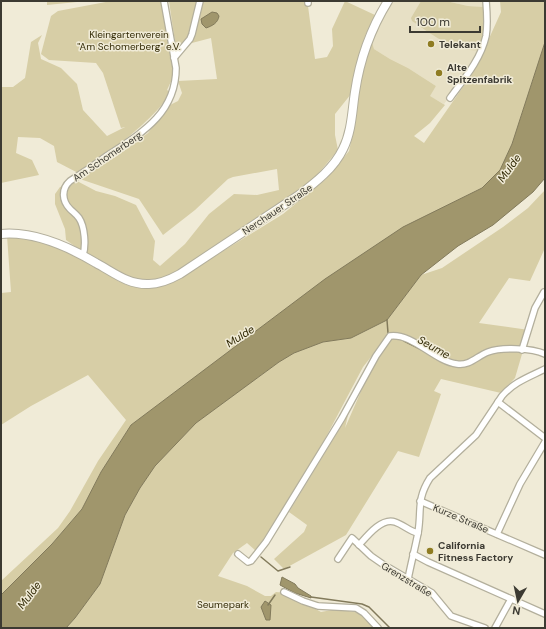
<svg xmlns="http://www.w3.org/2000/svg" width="546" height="629" font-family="'DM Sans',sans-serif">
	<rect width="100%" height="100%" fill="#f0ebd7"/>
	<!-- built -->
	<g fill="#e7e0c5">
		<path d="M393 1H421L412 18 480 50 463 79 444 104 429 96 436 86 408 68 390 59 374 49 372 42 378 31 380 23Z"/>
		<path d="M446 1H484L485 7 468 6Z"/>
	</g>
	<!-- green -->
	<g fill="#d7cea6">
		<path d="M47 1H87L47 5Z"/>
		<path d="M111 1H163L174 75 167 90 170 92C160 116 103 157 80 174L57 162 54 146 40 138 18 137 16 153 32 160 39 175 1 183V87H13L25 78 31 42 42 35 38 43 41 59 61 68 77 84 83 110 107 136 125 127 121 128 103 73 96 63 49 60 41 54 51 16 58 11Z"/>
		<path d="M169 1H303L308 6 315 59 327 57 333 46 332 29 345 1 375 15 365 36 353 77 351 94 335 114V135L338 150 312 181 172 276 140 282 106 268 66 240 65 229 55 204V194L60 187 77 181 96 191 115 196 136 205 155 241 153 260 160 266 185 244 209 214 234 194 257 195 279 190 277 169 233 177 228 179 195 210 163 235 139 199 80 179 117 156 148 133 170 105 178 101 182 93 178 81 217 79 211 38 188 44 175 42Z"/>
		<path d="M421 1H446L468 6 485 7 487 22 480 50C454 53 432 34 412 21L411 18Z"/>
		<path d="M500 1H545V42L512 144 500 170 482 188 449 206 131 425 101 472 82 509 52 544 1 595V581L58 528 70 511 98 461 126 420 88 375 31 406 1 425V293L11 292 7 236 36 240 61 248 88 261 118 281 127 285 145 288 152 287 176 280 283 214 326 179 349 151 353 133 358 95 366 59 374 32 380 23 378 31 372 42 374 49 390 59 408 68 436 86 430 96 445 105 430 123 414 136 424 143 472 74 482 54 501 12Z"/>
		<path d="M545 190V248L530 281 509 278 479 323 529 330 515 378 501 393 441 379 434 391 441 394 419 457 398 451 346 535 284 569 274 559 304 532 307 525 289 512 348 415 345 428 382 343 363 367 317 454 256 551 247 543 233 553 218 576 247 586 265 596H271L276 592 287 593 321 612 337 609 360 613 374 628H66L75 618 100 584 125 515 140 488 155 466 196 423 279 362 294 353 323 342 351 338 387 320 421 275 442 268 503 227 528 208Z"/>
	</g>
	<!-- water -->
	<g fill="#a0966c" stroke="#827a5b">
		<path d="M212 12 217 13 219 16C218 23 212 26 206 28L202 24 201 19Z"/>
		<path d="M545 42V178L533 192 493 225 458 246 421 275 387 320 351 338 323 342 294 353 279 362 196 423 155 466 140 488 125 515 100 584 75 618 66 628H1V595L52 544 82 509 101 472 131 425 325 279 403 227 482 188 500 170 512 144Z"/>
		<path d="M282 577 295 584 298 588 311 596V598L295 593 280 585Z"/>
		<path d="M265 601 271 605 270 620H266L261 607Z"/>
	</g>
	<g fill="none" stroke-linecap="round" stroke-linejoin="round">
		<!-- stream -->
		<g stroke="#827a5b" stroke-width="1.5">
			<path d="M387 320 388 333"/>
			<path d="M404 341 424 351"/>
			<path d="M448 364 460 367"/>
			<path d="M261 557 278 571 290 567"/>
			<path d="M311 597 362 604 369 607 390 628"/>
			<path d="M268 605 275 595"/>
		</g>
		<defs>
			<g id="minor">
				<path d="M308 1V3"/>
				<path d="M174 58 190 39 192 34 200 1"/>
				<path d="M450 98C464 79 481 59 486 36 488 24 487 13 486 1"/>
				<path d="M83 255C86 246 85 227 79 218 76 214 73 212 70 209 62 201 61 189 70 181 83 173 96 164 108 155 142 133 176 113 176 68L164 1"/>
				<path d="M522 350 535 308 544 292H545"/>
				<path d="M498 402 545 438"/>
				<path d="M420 501 545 555"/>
				<path d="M497 534 520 484 545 442"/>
				<path d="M359 545C367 536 382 517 395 522 404 525 409 531 418 533"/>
				<path d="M238 554 248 562 251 561 266 542 342 418 376 356 390 336C413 333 434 361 457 364 470 366 477 356 488 352 501 347 532 348 545 354"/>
				<path d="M413 554 428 562 545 614"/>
				<path d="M338 559 352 538 371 556 384 565 432 593 451 616 485 628"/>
				<path d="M408 579C411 564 415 548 418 533 422 510 416 500 430 478L476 435 502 396C514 382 529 377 545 369"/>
				<path d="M284 592 303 601 318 606 356 608 364 613 378 628"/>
				<path d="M495 628 511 599"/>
			</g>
			<path id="secondary" d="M1 234C33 231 69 247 96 263 113 272 128 285 149 284 160 284 171 279 180 274L299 195C316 182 334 168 343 149 352 131 352 111 355 92 360 58 370 30 388 1"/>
		</defs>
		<!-- minor casing -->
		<use href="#minor" stroke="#b3af9c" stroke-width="8"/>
		<!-- secondary casing -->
		<use href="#secondary" stroke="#b3af9c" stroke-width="10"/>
		<!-- minor -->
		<use href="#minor" stroke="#fff" stroke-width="5.5"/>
		<!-- secondary -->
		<use href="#secondary" stroke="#fff" stroke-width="8"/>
	</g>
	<!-- markers -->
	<g fill="#8f7c22" stroke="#f0ebd7" stroke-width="1.5">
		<circle cx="431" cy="44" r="4"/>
		<circle cx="439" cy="73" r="4"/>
		<circle cx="430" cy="551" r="4"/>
	</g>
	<g text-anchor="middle" stroke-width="3" stroke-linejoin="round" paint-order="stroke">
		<!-- park labels -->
		<g font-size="10" fill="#362e09" stroke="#f0ebd7">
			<text x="129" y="38">Kleingartenverein<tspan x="129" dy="12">"Am Schomerberg" e.V.</tspan></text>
			<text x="223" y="608">Seumepark</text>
		</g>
		<!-- poi labels -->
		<g font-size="10" font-weight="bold" fill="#3c3a32" stroke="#f0ebd7" text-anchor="start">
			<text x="439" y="48">Telekant</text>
			<text x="447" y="71">Alte<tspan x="447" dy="12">Spitzenfabrik</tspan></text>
			<text x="438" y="549">California<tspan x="438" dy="12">Fitness Factory</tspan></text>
		</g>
		<!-- street labels -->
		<g font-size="10" fill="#3c3a32" stroke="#f0ebd7">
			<text transform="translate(107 156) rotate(-34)" y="4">Am Schomerberg</text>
			<text transform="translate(277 209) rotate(-34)" y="4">Nerchauer Straße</text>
			<text transform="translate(461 518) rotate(23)" y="4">Kurze Straße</text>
			<text transform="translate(407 579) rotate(31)" y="4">Grenzstraße</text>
		</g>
		<!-- water labels -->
		<g font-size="11" font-style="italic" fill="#312904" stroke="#f0ebd7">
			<text transform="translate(509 168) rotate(-54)" y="4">Mulde</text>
			<text transform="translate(240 336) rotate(-32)" y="4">Mulde</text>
			<text transform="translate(434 347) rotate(29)" y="4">Seume</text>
			<text transform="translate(29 595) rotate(-53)" y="4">Mulde</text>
		</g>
	</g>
	<!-- border -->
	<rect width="546" height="629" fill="none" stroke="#3c3a32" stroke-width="4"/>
	<!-- north arrow -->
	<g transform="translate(518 601) rotate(189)" stroke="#f0ebd7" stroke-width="3" paint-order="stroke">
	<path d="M0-3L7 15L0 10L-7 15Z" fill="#3c3a32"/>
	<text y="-6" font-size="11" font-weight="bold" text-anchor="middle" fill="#3c3a32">N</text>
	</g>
	<!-- scale -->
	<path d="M410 26v6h70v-6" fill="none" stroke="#3c3a32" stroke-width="2"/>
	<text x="416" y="26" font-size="12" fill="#3c3a32" stroke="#f0ebd7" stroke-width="3" paint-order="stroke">100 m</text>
</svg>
